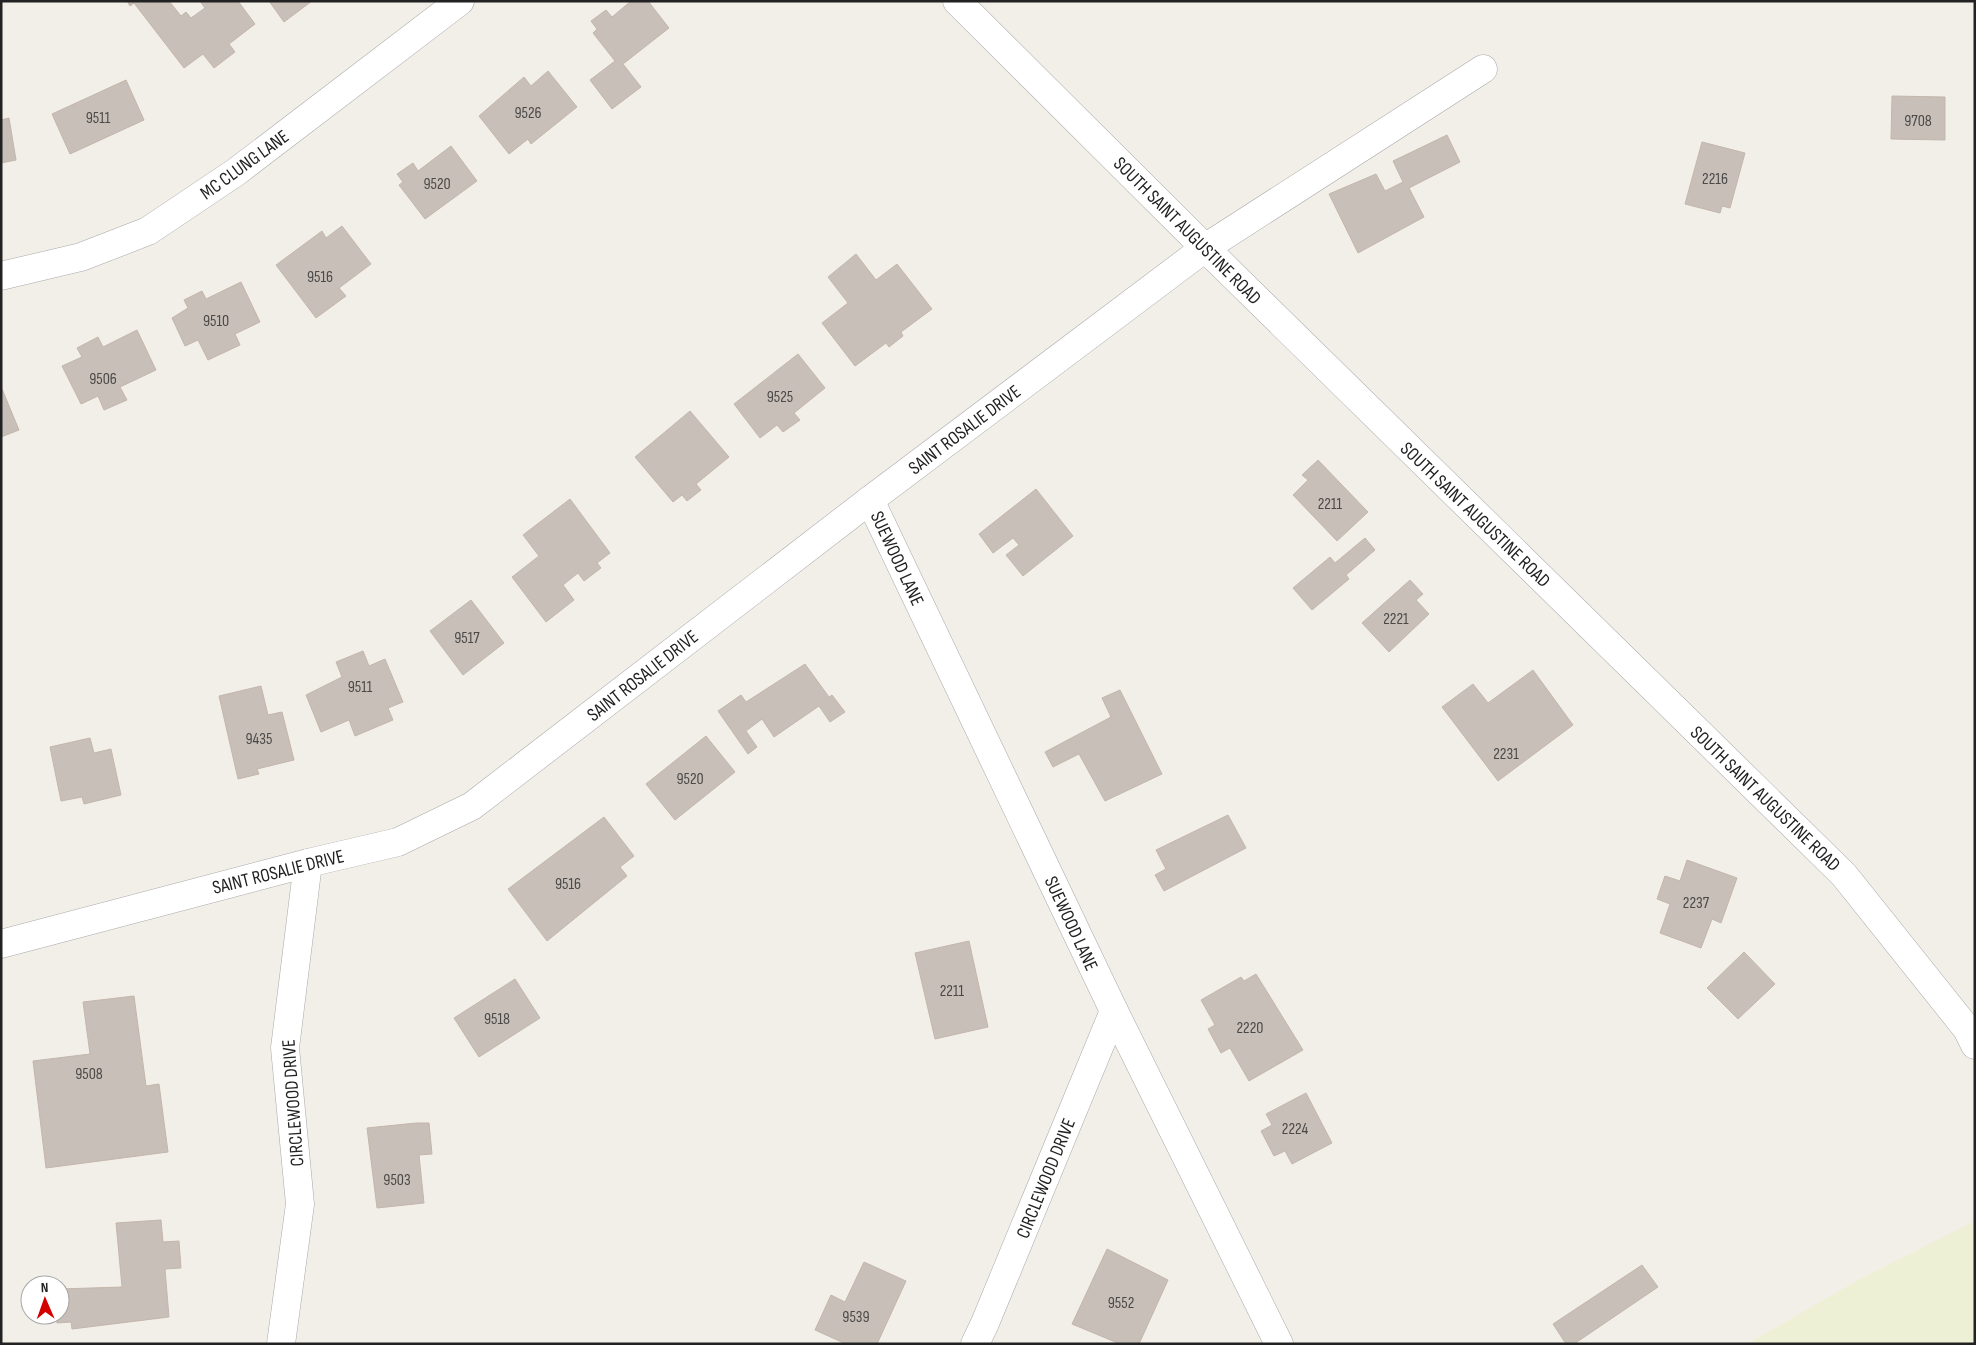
<svg xmlns="http://www.w3.org/2000/svg" width="1976" height="1345" font-family="'Sofia Sans Condensed',sans-serif">
	<rect width="100%" height="100%" fill="#f2efe9"/>
	<!-- farmland -->
	<path fill="#eef0d5" d="M1975 1221V1344H1747L1860 1279Z"/>
	<!-- building -->
	<g fill="#c7bfb8" stroke="#c4b6ab">
		<path d="M127 1H169L181 16 186 12 191 18 205 8 200 1H238L255 24 229 44 235 52 214 68 203 54 184 68 134 3 130 6Z"/>
		<path d="M269 1H312L284 22Z"/>
		<path d="M631 1H648L669 28 623 64 641 87 612 109 590 80 615 61 593 33 597 29 591 21 606 10 612 17Z"/>
		<path d="M548 71 577 107 531 144 528 139 509 154 479 116 524 77 531 86Z"/>
		<path d="M126 80 144 120 70 154 52 114Z"/>
		<path d="M1892 96 1945 97V140L1891 139Z"/>
		<path d="M9 118 16 160 1 163V120Z"/>
		<path d="M1447 135 1460 162 1409 188 1424 217 1358 253 1329 194 1376 174 1385 191 1403 182 1393 161Z"/>
		<path d="M1702 142 1745 153 1730 208 1722 206 1720 213 1685 204Z"/>
		<path d="M451 146 477 181 425 219 399 185 403 182 397 174 413 163 418 171Z"/>
		<path d="M342 226 371 264 339 288 346 296 316 318 276 265 322 231 326 238Z"/>
		<path d="M856 254 876 280 897 264 932 309 901 332 903 336 889 347 886 343 855 366 822 323 848 303 828 277Z"/>
		<path d="M241 282 260 322 235 334 240 345 208 360 198 340 185 346 172 318 188 308 184 300 202 291 206 299Z"/>
		<path d="M137 330 156 370 120 387 127 400 104 410 98 396 81 404 62 366 82 357 77 348 98 337 103 347Z"/>
		<path d="M798 354 825 388 794 413 800 420 783 432 777 425 760 438 734 404Z"/>
		<path d="M2 389 19 430 1 437V390Z"/>
		<path d="M690 411 729 457 696 484 701 490 687 501 682 495 673 502 635 457Z"/>
		<path d="M1318 460 1368 512 1337 541 1293 495 1308 480 1302 475Z"/>
		<path d="M1036 489 1073 536 1023 576 1006 555 1019 545 1013 538 993 553 979 534Z"/>
		<path d="M570 499 610 553 597 563 601 568 584 581 578 573 563 585 574 600 546 622 512 577 539 556 523 535Z"/>
		<path d="M1365 538 1375 550 1346 575 1349 579 1312 610 1293 588 1330 557 1335 563Z"/>
		<path d="M1410 580 1423 594 1416 600 1429 614 1389 652 1362 623Z"/>
		<path d="M471 600 504 643 463 675 430 631Z"/>
		<path d="M363 651 369 666 385 659 403 702 388 708 393 720 355 736 349 720 321 732 306 695 342 677 336 662Z"/>
		<path d="M805 664 829 697 832 695 845 712 830 722 819 706 774 737 762 719 746 731 757 747 748 754 718 711 741 695 746 702Z"/>
		<path d="M1533 670 1573 725 1498 781 1442 707 1473 684 1488 703Z"/>
		<path d="M261 686 268 715 282 712 294 760 257 769 259 774 238 779 219 696Z"/>
		<path d="M1120 690 1162 774 1105 801 1079 754 1053 767 1045 752 1111 717 1102 698Z"/>
		<path d="M706 736 735 772 675 820 646 784Z"/>
		<path d="M90 738 94 753 111 749 121 795 84 804 82 797 61 801 50 747Z"/>
		<path d="M1228 815 1246 848 1164 891 1155 875 1166 869 1156 850Z"/>
		<path d="M604 817 634 856 620 867 627 876 547 941 508 889Z"/>
		<path d="M1687 860 1737 878 1721 923 1712 919 1701 948 1660 933 1670 904 1657 899 1665 876 1680 881Z"/>
		<path d="M969 941 988 1027 935 1039 915 953Z"/>
		<path d="M1744 952 1775 984 1738 1019 1707 988Z"/>
		<path d="M1256 974 1303 1050 1249 1081 1230 1048 1221 1053 1208 1029 1215 1025 1201 1000 1241 977 1244 981Z"/>
		<path d="M515 979 540 1018 479 1057 454 1018Z"/>
		<path d="M134 996 146 1086 159 1084 168 1152 46 1168 33 1061 90 1054 83 1002Z"/>
		<path d="M1306 1093 1332 1143 1292 1164 1285 1151 1274 1156 1261 1131 1272 1125 1266 1114Z"/>
		<path d="M416 1123H429L432 1154 419 1155 424 1203 377 1208 367 1128Z"/>
		<path d="M161 1220 163 1242 179 1241 181 1268 165 1269 169 1317 72 1329 71 1322 57 1323 56 1315H60V1289L122 1287 116 1223Z"/>
		<path d="M1107 1249 1168 1280 1139 1344H1120L1072 1324Z"/>
		<path d="M864 1262 906 1281 877 1344H846L815 1330 831 1295 845 1302Z"/>
		<path d="M1642 1265 1658 1287 1574 1344H1566L1553 1324Z"/>
	</g>
	<g fill="none" stroke-linecap="round" stroke-linejoin="round">
		<defs>
			<g id="minor">
				<path d="M957 1 1205 248 1844 875 1967 1029 1975 1045"/>
				<path d="M1 276 81 257 148 231 236 172 460 1"/>
				<path d="M870 500 1114 1011 1279 1344"/>
				<path d="M1 944 308 863 398 842 472 806 870 500 1205 248 1483 69"/>
				<path d="M281 1344 300 1204 285 1048 308 863"/>
				<path d="M975 1344 985 1323 1114 1011"/>
			</g>
		</defs>
		<!-- minor casing -->
		<use href="#minor" stroke="#a9a9a9" stroke-width="29"/>
		<!-- minor -->
		<use href="#minor" stroke="#fff" stroke-width="28"/>
	</g>
	<g text-anchor="middle" stroke-width="4.5" stroke-linejoin="round" paint-order="stroke">
		<!-- number labels -->
		<g font-size="16" fill="#4b4948">
			<text x="528" y="118">9526</text>
			<text x="98" y="123">9511</text>
			<text x="1918" y="126">9708</text>
			<text x="1715" y="184">2216</text>
			<text x="437" y="189">9520</text>
			<text x="320" y="282">9516</text>
			<text x="216" y="326">9510</text>
			<text x="103" y="384">9506</text>
			<text x="780" y="402">9525</text>
			<text x="1330" y="509">2211</text>
			<text x="1396" y="624">2221</text>
			<text x="467" y="643">9517</text>
			<text x="360" y="692">9511</text>
			<text x="259" y="744">9435</text>
			<text x="1506" y="759">2231</text>
			<text x="690" y="784">9520</text>
			<text x="568" y="889">9516</text>
			<text x="1696" y="908">2237</text>
			<text x="952" y="996">2211</text>
			<text x="497" y="1024">9518</text>
			<text x="1250" y="1033">2220</text>
			<text x="89" y="1079">9508</text>
			<text x="1295" y="1134">2224</text>
			<text x="397" y="1185">9503</text>
			<text x="1121" y="1308">9552</text>
			<text x="856" y="1322">9539</text>
		</g>
		<!-- street labels -->
		<g font-size="19" fill="#222" stroke="#fff">
			<text transform="translate(244 164) rotate(-36)" y="7">MC CLUNG LANE</text>
			<text transform="translate(1188 230) rotate(45)" y="7">SOUTH SAINT AUGUSTINE ROAD</text>
			<text transform="translate(964 429) rotate(-37)" y="7">SAINT ROSALIE DRIVE</text>
			<text transform="translate(1476 514) rotate(44)" y="7">SOUTH SAINT AUGUSTINE ROAD</text>
			<text transform="translate(898 558) rotate(65)" y="7">SUEWOOD LANE</text>
			<text transform="translate(642 675) rotate(-38)" y="7">SAINT ROSALIE DRIVE</text>
			<text transform="translate(1766 798) rotate(44)" y="7">SOUTH SAINT AUGUSTINE ROAD</text>
			<text transform="translate(278 871) rotate(-14)" y="7">SAINT ROSALIE DRIVE</text>
			<text transform="translate(1072 923) rotate(65)" y="7">SUEWOOD LANE</text>
			<text transform="translate(292 1103) rotate(-94)" y="7">CIRCLEWOOD DRIVE</text>
			<text transform="translate(1045 1178) rotate(-68)" y="7">CIRCLEWOOD DRIVE</text>
		</g>
	</g>
	<!-- border -->
	<rect width="1976" height="1345" fill="none" stroke="#222222" stroke-width="5"/>
	<!-- north arrow -->
	<g transform="translate(45 1300) rotate(358)"><circle r="24" fill="#ffffff" stroke="#a7a7a7"/>
	<path d="M0-4L9 19L0 12L-9 19Z" fill="#d40000"/>
	<text y="-8" font-size="14" font-weight="bold" text-anchor="middle" fill="#222222">N</text>
	</g>
</svg>
